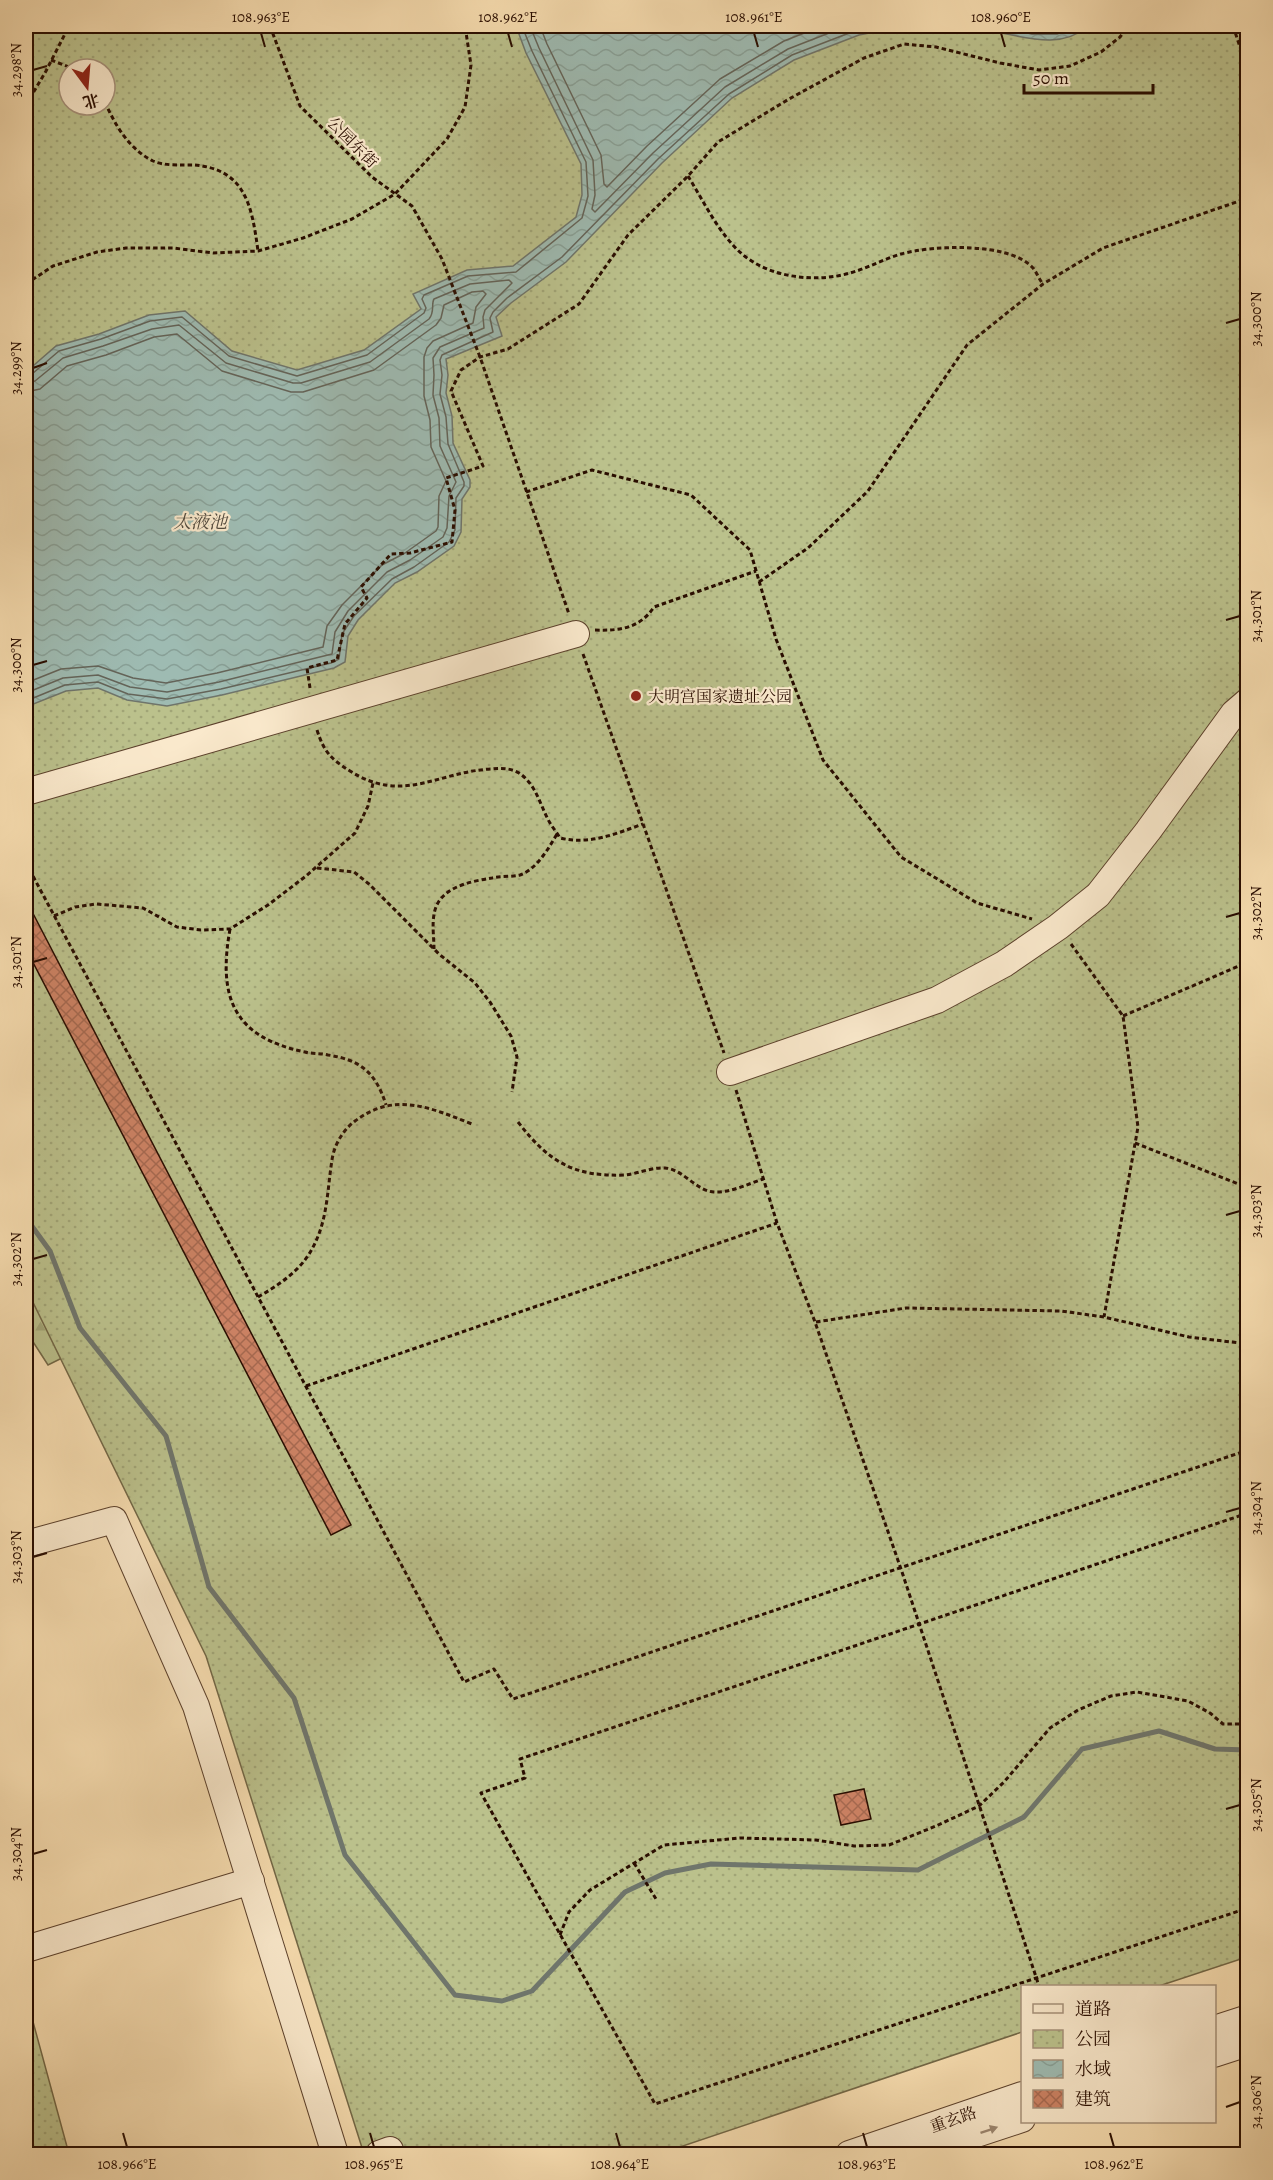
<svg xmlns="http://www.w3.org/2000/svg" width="1273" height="2180" font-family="Alegreya,'Noto Serif SC',serif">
	<defs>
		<pattern id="forest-firs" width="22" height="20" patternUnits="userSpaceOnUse" patternTransform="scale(1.5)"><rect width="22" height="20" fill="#bbc18c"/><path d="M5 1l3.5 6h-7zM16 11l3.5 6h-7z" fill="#a1a577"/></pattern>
		<pattern id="park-dots" width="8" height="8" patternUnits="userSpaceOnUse" patternTransform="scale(1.5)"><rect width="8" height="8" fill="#bbc18c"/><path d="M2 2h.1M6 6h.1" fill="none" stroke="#a1a577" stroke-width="1.8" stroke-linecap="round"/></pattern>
		<pattern id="water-waves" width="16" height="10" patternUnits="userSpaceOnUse" patternTransform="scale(1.5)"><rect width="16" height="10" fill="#9ebbb2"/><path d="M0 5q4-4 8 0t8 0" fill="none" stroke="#88a097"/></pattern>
		<pattern id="building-cross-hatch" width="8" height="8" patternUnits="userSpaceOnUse" patternTransform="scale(1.5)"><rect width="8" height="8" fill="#cc8264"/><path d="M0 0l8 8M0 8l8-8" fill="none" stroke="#a66950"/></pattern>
	</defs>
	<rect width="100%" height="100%" fill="#f7ddb0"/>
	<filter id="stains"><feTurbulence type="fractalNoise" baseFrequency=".00333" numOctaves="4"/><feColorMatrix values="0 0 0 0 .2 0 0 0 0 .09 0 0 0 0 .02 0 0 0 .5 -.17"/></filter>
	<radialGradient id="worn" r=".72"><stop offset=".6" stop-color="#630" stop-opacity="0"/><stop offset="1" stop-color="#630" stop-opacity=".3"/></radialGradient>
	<!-- forest -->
	<path fill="url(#forest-firs)" stroke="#726746" stroke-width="1.5" d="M26 1229 66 1356 48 1365 26 1331Z"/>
	<!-- park -->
	<g fill="url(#park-dots)" stroke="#726746" stroke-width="1.5" fill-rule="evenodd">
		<path d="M26 26H1247V1957L1159 1986H1022V2032L659 2154H364L206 1656 26 1288ZM69 69H105V105H69Z"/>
		<path d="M26 1996 69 2154H26Z"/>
	</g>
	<!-- water -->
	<g fill="url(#water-waves)" stroke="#6f756b" stroke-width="1.5">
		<path d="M516 26H905L859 35 794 60 732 98 662 163 566 262 511 303 496 317 502 336 446 359 448 375 446 393 452 416 453 443 470 480V487L462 499 461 532 454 546 417 572 395 583 358 620 348 636 345 662 334 668 222 695 167 706 127 700 98 688 66 691 26 707V372L56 346 99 334 149 315 185 311 232 351 297 370 364 350 421 309 413 294 467 270 513 266 576 217 582 195 581 164 526 53Z"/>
		<path d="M924 26H1089C1058 51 1024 36 990 31 968 28 946 28 924 26Z"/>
	</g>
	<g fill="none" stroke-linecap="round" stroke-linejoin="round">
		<!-- shore -->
		<g stroke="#646459" stroke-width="1.5">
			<path d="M530 26 539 48 593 160 595 195 592 209 595 212 653 153 725 87 788 49 847 26"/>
			<path d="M540 26 547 44 601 155 604 184 607 187 647 146 720 79 784 41 822 26"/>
			<path d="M993 26 1032 34H1057L1079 26"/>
			<path d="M26 376 32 374 59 351 101 339 150 321 182 317 229 356 297 376 367 355 424 313 426 308 422 299 424 295 468 276 516 272 582 218 588 196 586 162 532 51 522 26"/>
			<path d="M26 383 35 381 63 358 103 346 152 329 179 325 226 363 293 383H301L370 362 429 319C435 312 431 304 434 299L470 284 509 280 512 283 485 310 483 317 484 328 440 347 433 358 434 375 433 395 439 418 440 446 456 482 449 496 447 528 443 537 410 560 387 572 348 611 335 632 332 654 219 682 167 692 130 687 98 675 63 678 26 693"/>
			<path d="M26 392 40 389 67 366 106 355 154 337 177 334 222 371 291 392H303L374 370 436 325 441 318 444 305 472 292 483 291 486 294 476 307 473 323 433 341 427 348 424 357V396L430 420 431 447 446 481 439 496 438 527 436 531 405 553 382 565 342 605 327 626 323 647 217 673 166 683 133 678 98 666 61 669 26 683"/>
			<path d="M26 701 65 685 98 682 128 694 167 699 221 689 331 663 339 659 342 634 354 616 392 579 414 567 449 542 455 530 456 498 464 486V482L448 444 446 417 440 394 442 375 440 360 442 355 493 332 490 318 493 312 507 298 562 257 658 159 729 94 792 55 857 30 877 26"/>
		</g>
		<!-- stream -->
		<path stroke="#6f756b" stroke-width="5" d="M26 1218 50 1251 80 1328 166 1436 209 1587 294 1698 345 1855 455 1995 502 2001 532 1991 625 1892 665 1873 711 1864 918 1870 1024 1817 1082 1749 1159 1731 1215 1749 1248 1750"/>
	</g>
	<!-- building -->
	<g fill="url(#building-cross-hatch)" stroke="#290d00" stroke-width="1.5">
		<path d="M26 900 351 1525 331 1535 26 949Z"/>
		<path d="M864 1789 871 1819 841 1825 834 1795Z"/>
	</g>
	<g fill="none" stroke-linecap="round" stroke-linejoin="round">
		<defs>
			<g id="minor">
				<path d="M26 792 576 634"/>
				<path d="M730 1072 937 1000 1004 964 1058 927 1098 895 1148 831 1234 713 1248 701"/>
				<path d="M26 1544 114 1520 196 1706 335 2154"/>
				<path d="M26 1949 251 1881"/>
				<path d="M1214 2029 1248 2018"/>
				<path d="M1214 2054 1248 2043"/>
				<path d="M379 2154 390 2150"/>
				<path d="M849 2154 1022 2095"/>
				<path d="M916 2154 1022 2119"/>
			</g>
		</defs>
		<!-- minor casing -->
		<use href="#minor" stroke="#5c412c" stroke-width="28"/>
		<!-- path -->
		<g stroke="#290d00" stroke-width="3" stroke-dasharray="4.5 3" stroke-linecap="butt">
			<path d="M43 26 64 32"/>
			<path d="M270 26 300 106 372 177 412 206 442 259 480 357 569 614"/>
			<path d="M1233 26 1248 71"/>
			<path d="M51 60 74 69"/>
			<path d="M105 102C115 125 129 149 153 161 164 166 182 165 194 165 246 169 252 207 258 251"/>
			<path d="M26 105 46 71 69 26"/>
			<path d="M688 176C704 202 719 234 742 254 770 278 816 283 850 273 868 268 884 259 901 254 933 245 1010 242 1033 268 1037 273 1039 279 1043 284"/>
			<path d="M26 284 53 266 97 252 126 248H173L213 253 258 251 303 238 352 219 395 194 447 139 465 107 471 65 465 26"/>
			<path d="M526 492 592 470 691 495 750 550 776 639 823 760 901 857 977 903 1032 919"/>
			<path d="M759 582 808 548 868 491 967 345 1043 284 1103 248 1248 198"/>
			<path d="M595 630C620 631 640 628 654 607L756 571"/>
			<path d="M583 654 724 1053"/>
			<path d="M310 688 307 668 337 660 345 624 367 598 361 587 391 554 410 553 452 542 455 510 446 478 483 466 451 391 461 370 480 357 508 349 579 304 628 235 688 176 718 142 789 99 864 58 904 44 936 47 1000 63 1039 70 1070 66 1101 52 1120 37 1128 26"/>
			<path d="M317 730C324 752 331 759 350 771 403 805 439 771 492 769 501 768 511 768 519 773 537 785 540 806 550 823 553 828 557 833 560 838 590 845 615 834 643 824"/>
			<path d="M26 863 464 1682 494 1669 513 1699 1248 1450"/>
			<path d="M317 868 354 872 369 884 439 954 475 983 490 1002 511 1036 517 1057 512 1092"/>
			<path d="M54 916 75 907 96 904 143 908 177 927 201 930 230 929 268 905 306 876 355 833 368 806 373 783"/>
			<path d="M230 929C218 996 232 1037 305 1052 312 1054 320 1053 328 1055 361 1060 376 1073 386 1105"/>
			<path d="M1071 944 1123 1016 1138 1127 1104 1317"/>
			<path d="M434 949C434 936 431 920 436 907 444 886 473 881 492 878 500 876 511 877 520 875 537 869 548 849 557 834"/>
			<path d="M1123 1016 1248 962"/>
			<path d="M736 1090 777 1223 815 1322 901 1569 1039 1986"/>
			<path d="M518 1122C548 1161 573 1177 624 1175 638 1174 651 1167 665 1168 683 1169 696 1191 714 1192 730 1193 748 1184 763 1179"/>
			<path d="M1135 1143 1241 1185H1248"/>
			<path d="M258 1297C279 1285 301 1270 312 1249 328 1220 327 1191 332 1160 334 1145 343 1130 355 1121 395 1091 431 1108 472 1124"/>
			<path d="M816 1322 906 1308 1061 1311 1104 1317 1189 1337 1248 1344"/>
			<path d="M306 1386 777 1223"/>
			<path d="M1248 1513 520 1759 525 1778 481 1793 655 2104 1248 1908"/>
			<path d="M634 1863 656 1899"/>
			<path d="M560 1935 569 1912 590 1890 664 1845 740 1838 816 1840 854 1846 889 1845 936 1826 979 1806 1004 1782 1050 1728 1078 1710 1111 1696 1137 1692 1188 1701 1210 1713 1223 1724H1248"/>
		</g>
		<!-- minor -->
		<use href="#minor" stroke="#fae9cc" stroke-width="26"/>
	</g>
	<!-- one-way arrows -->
	<defs><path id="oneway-solid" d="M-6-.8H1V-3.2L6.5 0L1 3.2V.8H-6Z" transform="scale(1.5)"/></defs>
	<use fill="#9c8670" href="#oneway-solid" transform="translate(989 2130) rotate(-19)"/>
	<!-- ticks -->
	<path fill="none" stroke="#290d00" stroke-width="2" d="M261 33 265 47M508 33 512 47M754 33 758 47M1001 33 1005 47M33 70 47 66M1226 323 1240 319M33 368 47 363M1226 620 1240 616M33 665 47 661M1226 917 1240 913M33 962 47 958M1226 1215 1240 1211M33 1259 47 1255M1226 1512 1240 1508M33 1557 47 1553M1226 1809 1240 1805M33 1854 47 1850M1226 2107 1240 2102M123 2133 127 2147M370 2133 374 2147M616 2133 620 2147M863 2133 867 2147M1110 2133 1114 2147"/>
	<!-- markers -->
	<circle fill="#8f2418" stroke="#fae9cc" stroke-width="2" cx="636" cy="696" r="6"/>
	<g text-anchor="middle" stroke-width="4.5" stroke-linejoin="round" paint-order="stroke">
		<!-- street labels -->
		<g font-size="16" fill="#290d00" stroke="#fae9cc">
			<text transform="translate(353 142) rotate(45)" y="6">公园东街</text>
			<text transform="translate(953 2119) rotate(-19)" y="6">重玄路</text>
		</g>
		<!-- poi labels -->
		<g font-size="16" fill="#290d00" stroke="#fae9cc" text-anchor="start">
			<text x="648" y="702">大明宫国家遗址公园</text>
		</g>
		<!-- water labels -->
		<g font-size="18" font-style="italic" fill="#524a3e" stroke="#fae9cc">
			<text x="200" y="528">太液池</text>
		</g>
	</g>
	<!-- margin -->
	<rect width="1273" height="2180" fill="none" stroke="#f7ddb0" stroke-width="66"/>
	<!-- legend -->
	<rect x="1021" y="1985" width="195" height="138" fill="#fae9cc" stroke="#a6917a" stroke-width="1.5"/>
	<rect x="1033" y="2004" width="30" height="9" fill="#fae9cc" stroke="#a6917a" stroke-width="1.5"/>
	<text x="1075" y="2015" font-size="18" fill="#290d00">道路</text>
	<rect x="1033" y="2030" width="30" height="18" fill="url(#park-dots)" stroke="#a6917a" stroke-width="1.5"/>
	<text x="1075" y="2045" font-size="18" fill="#290d00">公园</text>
	<rect x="1033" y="2060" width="30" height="18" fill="url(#water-waves)" stroke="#a6917a" stroke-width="1.5"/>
	<text x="1075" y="2075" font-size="18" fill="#290d00">水域</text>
	<rect x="1033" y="2090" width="30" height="18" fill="url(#building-cross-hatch)" stroke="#a6917a" stroke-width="1.5"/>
	<text x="1075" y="2105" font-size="18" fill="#290d00">建筑</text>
	<!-- north arrow -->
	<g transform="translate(87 87) rotate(164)"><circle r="28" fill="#fae9cc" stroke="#a6917a" stroke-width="1.5"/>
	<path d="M0-4.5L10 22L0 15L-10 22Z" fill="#8f2418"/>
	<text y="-9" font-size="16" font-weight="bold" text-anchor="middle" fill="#290d00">北</text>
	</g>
	<!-- scale -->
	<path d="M1024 84v9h129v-9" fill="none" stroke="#290d00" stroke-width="3"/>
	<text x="1033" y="84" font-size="18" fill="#290d00" stroke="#fae9cc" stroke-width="4.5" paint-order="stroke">50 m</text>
	<rect x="33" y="33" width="1207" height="2114" fill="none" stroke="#290d00" stroke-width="2"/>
	<g font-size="15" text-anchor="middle" fill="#290d00">
		<text x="261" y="22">108.963°E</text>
		<text x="508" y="22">108.962°E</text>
		<text x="754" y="22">108.961°E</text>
		<text x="1001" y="22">108.960°E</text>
		<text transform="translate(16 70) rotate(-90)" y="5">34.298°N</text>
		<text transform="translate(1256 319) rotate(-90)" y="5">34.300°N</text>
		<text transform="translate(16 368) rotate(-90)" y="5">34.299°N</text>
		<text transform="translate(1256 616) rotate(-90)" y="5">34.301°N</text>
		<text transform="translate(16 665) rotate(-90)" y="5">34.300°N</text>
		<text transform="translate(1256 913) rotate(-90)" y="5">34.302°N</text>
		<text transform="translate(16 962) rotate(-90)" y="5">34.301°N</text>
		<text transform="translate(1256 1211) rotate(-90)" y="5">34.303°N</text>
		<text transform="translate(16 1259) rotate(-90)" y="5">34.302°N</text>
		<text transform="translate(1256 1508) rotate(-90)" y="5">34.304°N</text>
		<text transform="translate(16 1557) rotate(-90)" y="5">34.303°N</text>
		<text transform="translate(1256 1805) rotate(-90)" y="5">34.305°N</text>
		<text transform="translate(16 1854) rotate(-90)" y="5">34.304°N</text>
		<text transform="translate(1256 2102) rotate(-90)" y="5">34.306°N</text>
		<text x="127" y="2169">108.966°E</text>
		<text x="374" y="2169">108.965°E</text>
		<text x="620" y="2169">108.964°E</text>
		<text x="867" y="2169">108.963°E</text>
		<text x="1114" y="2169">108.962°E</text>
	</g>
	<rect width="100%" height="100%" filter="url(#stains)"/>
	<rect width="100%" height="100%" fill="url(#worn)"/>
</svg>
